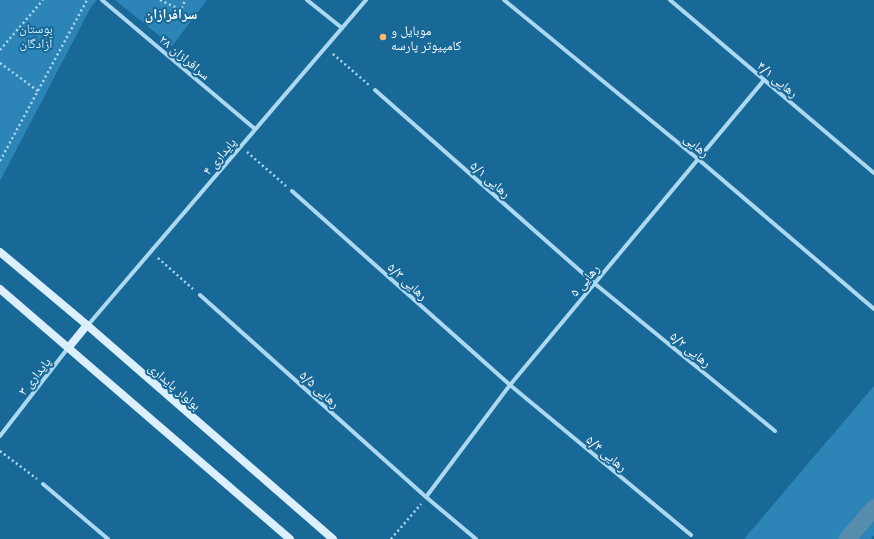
<svg xmlns="http://www.w3.org/2000/svg" width="874" height="539" font-family="'Space Grotesk','Noto Naskh Arabic',sans-serif">
	<rect width="100%" height="100%" fill="#186998"/>
	<!-- green -->
	<g fill="#2c85b6">
		<path d="M0 0H97L91 7 0 181Z"/>
		<path d="M115 0H207L172 46Z"/>
		<path d="M874 386V535L871 539H744Z"/>
	</g>
	<g fill="none" stroke-linecap="round" stroke-linejoin="round">
		<!-- canal -->
		<path stroke="#568cac" stroke-width="17" d="M847 539 874 508"/>
		<!-- path -->
		<g stroke="#acd9f1" stroke-width="2.5" stroke-dasharray="2 3" stroke-linecap="butt">
			<path d="M160 0 181 10 185 0"/>
			<path d="M0 50 43 0"/>
			<path d="M333 54 369 85"/>
			<path d="M0 63 38 91"/>
			<path d="M247 152 286 186"/>
			<path d="M0 161 87 0"/>
			<path d="M158 258 193 289"/>
			<path d="M0 451 37 479"/>
			<path d="M391 539 421 504"/>
		</g>
		<!-- street -->
		<g stroke="#acd9f1" stroke-width="4">
			<path d="M102 0 255 129"/>
			<path d="M307 0 342 28"/>
			<path d="M504 0 698 159 874 309"/>
			<path d="M670 0 874 173"/>
			<path d="M375 90 594 283 775 431"/>
			<path d="M292 191 510 385 691 535"/>
			<path d="M200 295 426 497 476 539"/>
			<path d="M88 325 366 0"/>
			<path d="M0 436 68 348"/>
			<path d="M43 484 108 539"/>
			<path d="M426 497 510 385 764 80"/>
		</g>
		<!-- secondary -->
		<g stroke="#dbeffc" stroke-width="8">
			<path d="M0 252 87 325 333 539"/>
			<path d="M0 289 290 539"/>
			<path d="M69 347 87 325"/>
		</g>
	</g>
	<!-- markers -->
	<circle fill="#ffb86c" stroke="#186998" stroke-width="1.5" cx="383" cy="37" r="4"/>
	<g text-anchor="middle" stroke-width="4" stroke-linejoin="round" paint-order="stroke">
		<!-- park labels -->
		<g font-size="13" fill="#d4eefc" stroke="#186998">
			<text x="36" y="33">بوستان<tspan x="36" dy="15">آزادگان</tspan></text>
		</g>
		<!-- poi labels -->
		<g font-size="13" fill="#fff" stroke="#186998" text-anchor="start">
			<text x="391" y="35">موبایل و<tspan x="391" dy="15">کامپیوتر پارسه</tspan></text>
		</g>
		<!-- street labels -->
		<g font-size="13" fill="#fff" stroke="#186998">
			<text transform="translate(185 57) rotate(40)" y="5">سرافرازان ۲۸</text>
			<text transform="translate(778 79) rotate(40)" y="5">رهایی ۴/۱</text>
			<text transform="translate(697 145) rotate(40)" y="5">رهایی</text>
			<text transform="translate(219 156) rotate(-50)" y="5">پایداری ۴</text>
			<text transform="translate(491 179) rotate(41)" y="5">رهایی ۵/۱</text>
			<text transform="translate(584 280) rotate(-50)" y="5">رهایی ۵</text>
			<text transform="translate(408 281) rotate(42)" y="5">رهایی ۵/۳</text>
			<text transform="translate(691 349) rotate(39)" y="5">رهایی ۵/۲</text>
			<text transform="translate(34 376) rotate(-52)" y="5">پایداری ۳</text>
			<text transform="translate(175 386) rotate(41)" y="5">بولوار پایداری</text>
			<text transform="translate(320 389) rotate(42)" y="5">رهایی ۵/۵</text>
			<text transform="translate(607 453) rotate(40)" y="5">رهایی ۵/۴</text>
		</g>
		<!-- neighbourhood labels -->
		<g font-size="14" font-weight="bold" fill="#fff" stroke="#186998">
			<text x="171" y="19">سرافرازان</text>
		</g>
	</g>
</svg>
